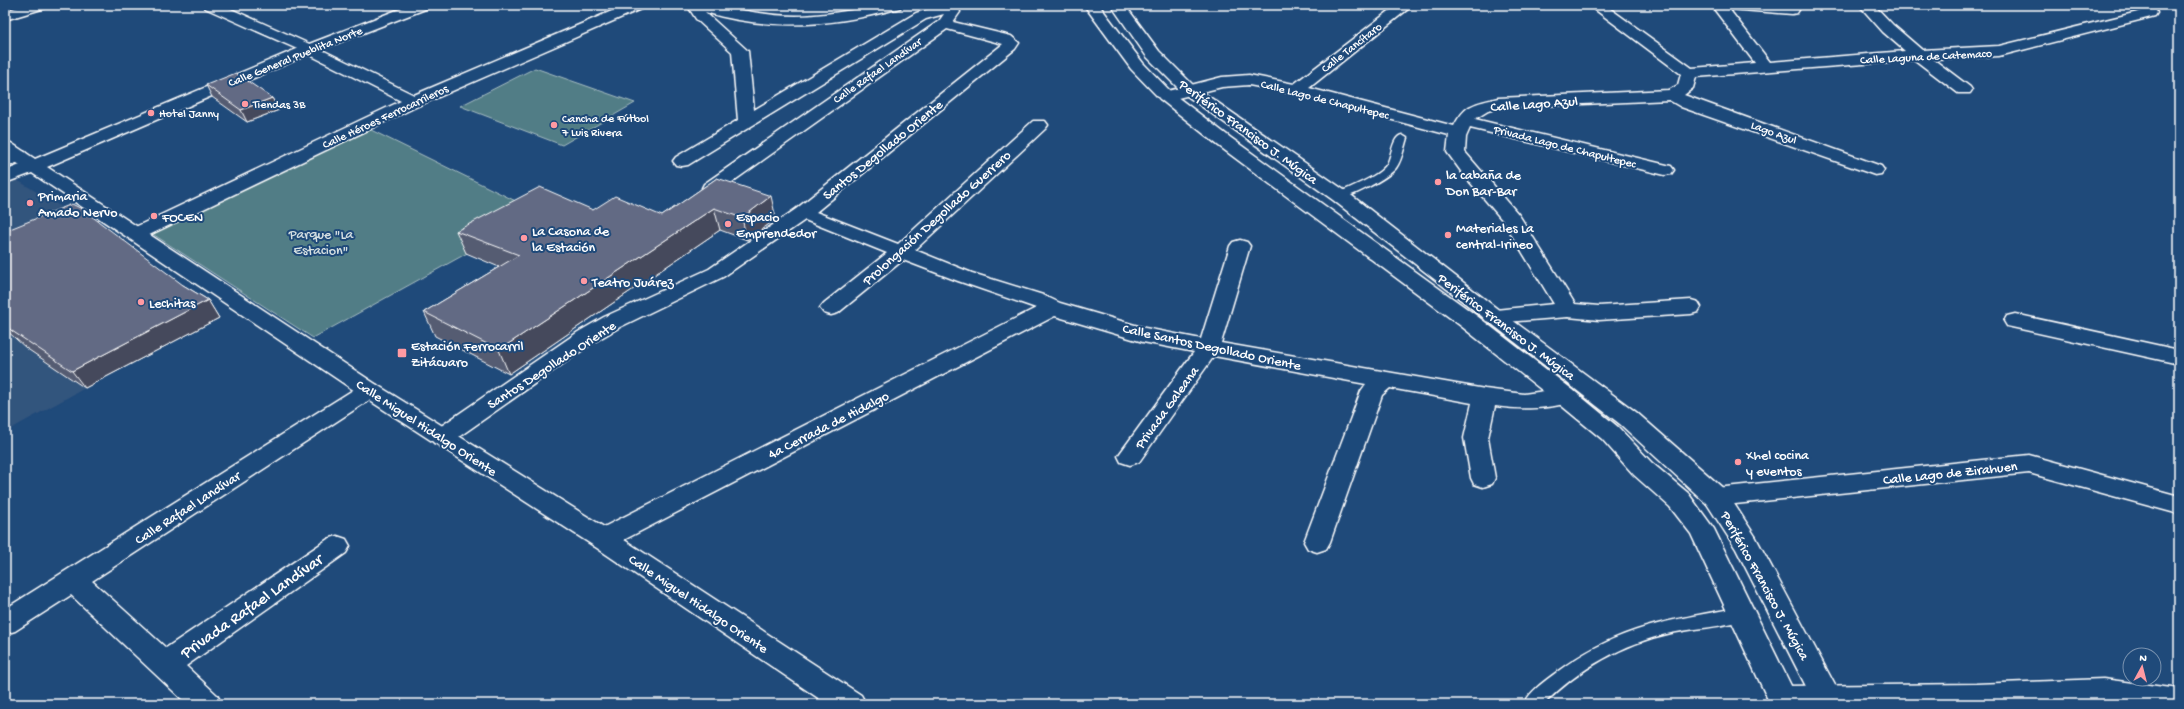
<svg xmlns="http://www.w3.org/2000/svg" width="2184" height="709" font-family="'Gochi Hand',sans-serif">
	<rect width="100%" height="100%" fill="#1f4a7a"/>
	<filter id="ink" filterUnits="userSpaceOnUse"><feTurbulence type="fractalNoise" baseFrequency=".025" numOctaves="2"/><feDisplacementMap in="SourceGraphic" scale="8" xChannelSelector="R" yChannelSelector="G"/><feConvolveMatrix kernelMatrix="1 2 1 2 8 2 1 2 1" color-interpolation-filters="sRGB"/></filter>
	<g filter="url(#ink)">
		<!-- built -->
		<g fill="#33547d">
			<path d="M17 180 83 220 5 253V185Z"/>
			<path d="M5 328 85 388 5 432Z"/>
		</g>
		<!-- green -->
		<g fill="#517d86" stroke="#a8bec2">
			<path d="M535 68 635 103 562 145 460 106Z"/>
			<path d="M371 130 540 213 313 338 148 231Z"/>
		</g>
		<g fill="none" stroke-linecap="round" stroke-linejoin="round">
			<defs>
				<g id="service">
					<path d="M1402 135 1407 138C1404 147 1402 160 1396 168 1389 177 1347 201 1336 198L1334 196 1336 194C1350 187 1379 177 1387 164 1392 156 1392 137 1402 135Z"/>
					<path d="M1741 607 1747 609 1749 614 1747 619C1723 627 1696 628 1671 633 1624 643 1578 669 1544 704H1524C1530 691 1545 681 1557 672 1619 626 1668 621 1741 607Z"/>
				</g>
				<g id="minor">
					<path d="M25 5H47L45 8 5 20V11Z"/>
					<path d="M203 5H222L314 46 414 95 626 5H645L643 8 420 105 143 238 136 240 129 238 126 234 129 230 401 101 304 52 205 8Z"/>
					<path d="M687 5C696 5 706 4 715 5 742 10 768 16 796 16 832 16 867 5 902 5L900 8C836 26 770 32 705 12L748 51 754 110 916 13 942 5H965L959 9 960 12 953 22 1011 36 1019 43 1015 49 816 212 898 244 1033 121H1045L1048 125 1045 129 915 250 972 273 1043 295 1060 303 1145 328 1201 339 1230 246 1233 242 1240 240 1247 242 1250 246 1221 343 1485 389 1524 394 1565 388 1573 390 1576 396 1573 402C1545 409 1523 410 1495 406L1488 438 1495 478 1492 484 1483 487 1474 484 1471 478 1464 438 1472 403 1390 388 1382 395 1330 542 1326 549 1317 552 1308 549 1304 542 1361 391 1366 384 1214 356 1139 462 1130 465 1121 462 1118 456 1194 352 1143 342 1055 316 612 546 603 549 594 546 590 539 594 532 1036 308 958 281 903 260 838 313 831 315 824 313 820 308 824 303 887 253 805 220 723 277 620 327 594 342 450 443 442 445 434 443 430 437 434 431 578 332 604 317 709 269 796 209 1003 44 947 29 718 192 711 194 704 192 702 188 704 184 939 21 944 14 926 19 688 165 682 166 676 165 673 161 676 157 738 120 732 52 696 19Z"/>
					<path d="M1397 5H1413L1309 88 1454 126C1466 103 1475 104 1498 98L1669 90 1678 85 1681 74 1589 5H1605L1692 68 1755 63 1711 5H1784L1797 7 1799 10 1797 13 1792 14 1729 9 1770 62 1905 51 1883 32 1859 5H1874L1893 25 1922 50 1999 46 2142 11 2140 5H2154L2157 13 2155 16 1999 56 1933 59 1970 87 1972 90 1970 93H1958L1915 60 1696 77 1693 88 1684 95 1881 166 1884 170 1881 174 1875 175 1681 107 1669 100 1498 108 1488 111 1475 119 1671 166 1674 170 1671 174 1665 175 1470 128 1466 137 1465 152 1519 215 1575 304 1599 306 1691 300 1698 302 1701 307 1698 312 1691 314 1599 320 1568 317 1493 323 1486 321 1482 316 1486 311 1554 304 1504 222 1463 174 1447 152 1449 135 1295 94 1249 85 1222 87 1166 101 1160 99 1158 96 1160 93 1222 77 1249 75 1294 84Z"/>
					<path d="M19 151 25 152 28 156 25 160 5 167V156Z"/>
					<path d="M2015 314 2179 350V364L2007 326 2004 321 2007 316Z"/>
					<path d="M369 382 377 385 380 390 377 395 92 581 166 648 328 539 337 536 346 539 350 546 346 553 186 666 217 695 222 704H187L71 595 15 631 5 634V609L361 385Z"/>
					<path d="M2029 455 2179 496V514L2029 473 1716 506 1707 504 1703 497 1707 490 1716 488Z"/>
					<path d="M2103 679 2179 689V704H1771L1768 699 1773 690 1783 686 1976 684Z"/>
				</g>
				<path id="tertiary" d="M410 5H430L428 8 314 52 47 167 377 385 612 532 861 695 866 704H827L594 546 361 395 32 173 5 183V171L20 165 5 155V142L11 143 35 159 304 46Z"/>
				<g id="primary">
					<path d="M1084 5H1099L1143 63 1172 93 1231 138 1477 316 1573 390 1618 427 1652 463 1688 493 1714 529 1800 704H1770L1691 534 1670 507 1634 475 1602 439 1557 402 1461 326 1219 146 1160 99 1131 69Z"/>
					<path d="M1111 5H1125L1159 51 1195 87 1347 192 1500 311 1636 412 1725 490 1755 536 1845 704H1815L1736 549 1707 504 1620 424 1333 200 1183 93 1147 57Z"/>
				</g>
			</defs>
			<!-- service casing -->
			<use href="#service" stroke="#fff" stroke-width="3"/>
			<!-- minor casing -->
			<use href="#minor" stroke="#fff" stroke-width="3"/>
			<!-- tertiary casing -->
			<use href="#tertiary" stroke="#fff" stroke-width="3"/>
			<!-- primary casing -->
			<use href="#primary" stroke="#fff" stroke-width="3"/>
			<!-- service -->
			<use href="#service" fill="#1f4a7a" fill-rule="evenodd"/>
			<!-- minor -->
			<use href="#minor" fill="#1f4a7a" fill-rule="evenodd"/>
			<!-- tertiary -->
			<use href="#tertiary" fill="#1f4a7a" fill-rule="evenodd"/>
			<!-- primary -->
			<use href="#primary" fill="#1f4a7a" fill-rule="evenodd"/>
		</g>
		<!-- wall -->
		<g fill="#545b72" stroke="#fff">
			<path d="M206 85 272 98 279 110 247 122 212 97Z"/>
			<path d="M717 178 776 219 747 240 720 230 509 374 435 336 424 312 499 267 466 253 456 231 593 210 662 216Z"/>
			<path d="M5 231 183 285 208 300 219 318 85 388 26 348 5 329Z"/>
		</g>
		<!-- shaded-wall -->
		<g fill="#454a5c" stroke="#fff">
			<path d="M272 98 279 110 247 122 241 110Z"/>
			<path d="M771 196 776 219 747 240 742 218Z"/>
			<path d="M714 208 720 230 509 374 499 350Z"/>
			<path d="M208 300 219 318 85 388 72 371Z"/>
		</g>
		<!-- building -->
		<g fill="#626a84" stroke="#fff">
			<path d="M236 73 272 98 241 110 206 85Z"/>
			<path d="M717 178 771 196 742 218 714 208 499 350 424 312 519 255 456 231 540 187 593 210 615 196 662 216Z"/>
			<path d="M72 204 82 209 183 285 208 300 72 371 12 331 5 324V231Z"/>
		</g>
	</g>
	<!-- markers -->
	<g fill="#ff9aa2" stroke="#1f4a7a" stroke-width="1.5">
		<circle cx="245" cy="104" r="4"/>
		<circle cx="151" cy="113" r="4"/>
		<circle cx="554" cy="125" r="4"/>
		<circle cx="1438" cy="182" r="4"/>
		<circle cx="30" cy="203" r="4"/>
		<circle cx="154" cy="216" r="4"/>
		<circle cx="728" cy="224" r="4"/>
		<circle cx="1448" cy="235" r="4"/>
		<circle cx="524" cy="238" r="4"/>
		<circle cx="584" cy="281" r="4"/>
		<circle cx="141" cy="302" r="4"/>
		<rect x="397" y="348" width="10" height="10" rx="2"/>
		<circle cx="1738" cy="462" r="4"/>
	</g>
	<g text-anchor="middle" stroke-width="4" stroke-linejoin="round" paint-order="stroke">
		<!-- far-street labels -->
		<g font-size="12" fill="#fff" stroke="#1f4a7a">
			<text transform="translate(1351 47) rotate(-38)" y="4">Calle Tancítaro</text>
			<text transform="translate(295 56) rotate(-22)" y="4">Calle General Pueblita Norte</text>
			<text transform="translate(1926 56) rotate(-3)" y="4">Calle Laguna de Catemaco</text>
			<text transform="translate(877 70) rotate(-35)" y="4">Calle Rafael Landívar</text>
			<text transform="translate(1325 99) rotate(14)" y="4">Calle Lago de Chapultepec</text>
			<text transform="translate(385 116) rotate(-25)" y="4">Calle Héroes Ferrocarrileros</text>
			<text transform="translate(1774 132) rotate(20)" y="4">Lago Azul</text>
			<text transform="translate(1565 146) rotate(14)" y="4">Privada Lago de Chapultepec</text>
		</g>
		<!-- far-poi labels -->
		<g font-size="12" fill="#fff" stroke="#1f4a7a" text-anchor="start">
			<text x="253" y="108">Tiendas 3B</text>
			<text x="159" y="117">Hotel Janny</text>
			<text x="562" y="122">Cancha de Fútbol<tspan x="562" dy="14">7 Luis Rivera</tspan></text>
		</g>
		<!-- street labels -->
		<g font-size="14" fill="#fff" stroke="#1f4a7a">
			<text transform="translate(1534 103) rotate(-4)" y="5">Calle Lago Azul</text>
			<text transform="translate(1249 131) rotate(36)" y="5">Periférico Francisco J. Múgica</text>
			<text transform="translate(882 149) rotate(-39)" y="5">Santos Degollado Oriente</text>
			<text transform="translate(936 217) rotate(-42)" y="5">Prolongación Degollado Guerrero</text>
			<text transform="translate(1507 326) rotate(37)" y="5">Periférico Francisco J. Múgica</text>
			<text transform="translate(1212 346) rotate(12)" y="5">Calle Santos Degollado Oriente</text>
			<text transform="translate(551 364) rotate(-33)" y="5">Santos Degollado Oriente</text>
			<text transform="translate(1166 407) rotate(-54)" y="5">Privada Galeana</text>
			<text transform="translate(828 424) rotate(-27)" y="5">4a Cerrada de Hidalgo</text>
			<text transform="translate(427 427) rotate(33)" y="5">Calle Miguel Hidalgo Oriente</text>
			<text transform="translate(1950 472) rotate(-6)" y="5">Calle Lago de Zirahuen</text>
			<text transform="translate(187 507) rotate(-33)" y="5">Calle Rafael Landívar</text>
			<text transform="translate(1766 585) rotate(61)" y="5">Periférico Francisco J. Múgica</text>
			<text transform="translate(699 603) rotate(34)" y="5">Calle Miguel Hidalgo Oriente</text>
		</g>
		<!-- poi labels -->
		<g font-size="14" fill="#fff" stroke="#1f4a7a" text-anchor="start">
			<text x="1446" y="179">la cabaña de<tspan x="1446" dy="16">Don Bar-Bar</tspan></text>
			<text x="38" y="200">Primaria<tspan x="38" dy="16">Amado Nervo</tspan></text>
			<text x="162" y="221">FOCEN</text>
			<text x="736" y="221">Espacio<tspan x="736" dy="16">Emprendedor</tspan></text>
			<text x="1456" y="232">Materiales La<tspan x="1456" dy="16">central-Irineo</tspan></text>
			<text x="532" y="235">La Casona de<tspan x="532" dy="16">la Estación</tspan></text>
			<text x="592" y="286">Teatro Juárez</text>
			<text x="149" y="307">Lechitas</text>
			<text x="411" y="350">Estación Ferrocarril<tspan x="411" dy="16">Zitácuaro</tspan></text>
			<text x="1746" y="459">Xhel cocina<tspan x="1746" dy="16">y eventos</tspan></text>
		</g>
		<!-- park labels -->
		<g font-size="14" fill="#d4dee1" stroke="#1f4a7a">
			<text x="321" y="238">Parque "La<tspan x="321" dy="16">Estacion"</tspan></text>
		</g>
		<!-- near-street labels -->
		<g font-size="17" fill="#fff" stroke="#1f4a7a">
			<text transform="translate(251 605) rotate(-35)" y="6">Privada Rafael Landívar</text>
		</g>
	</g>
	<!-- margin -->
	<rect width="2184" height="709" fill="none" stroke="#1f4a7a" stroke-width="20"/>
	<rect x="10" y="10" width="2164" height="689" fill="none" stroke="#fff" stroke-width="1.5" filter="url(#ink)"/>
	<!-- north arrow -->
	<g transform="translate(2142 667) rotate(7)"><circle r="19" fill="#1f4a7a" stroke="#7992af"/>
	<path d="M0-3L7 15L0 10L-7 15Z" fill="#ff9aa2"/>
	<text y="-6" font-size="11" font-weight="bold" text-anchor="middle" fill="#ffffff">N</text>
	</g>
</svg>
